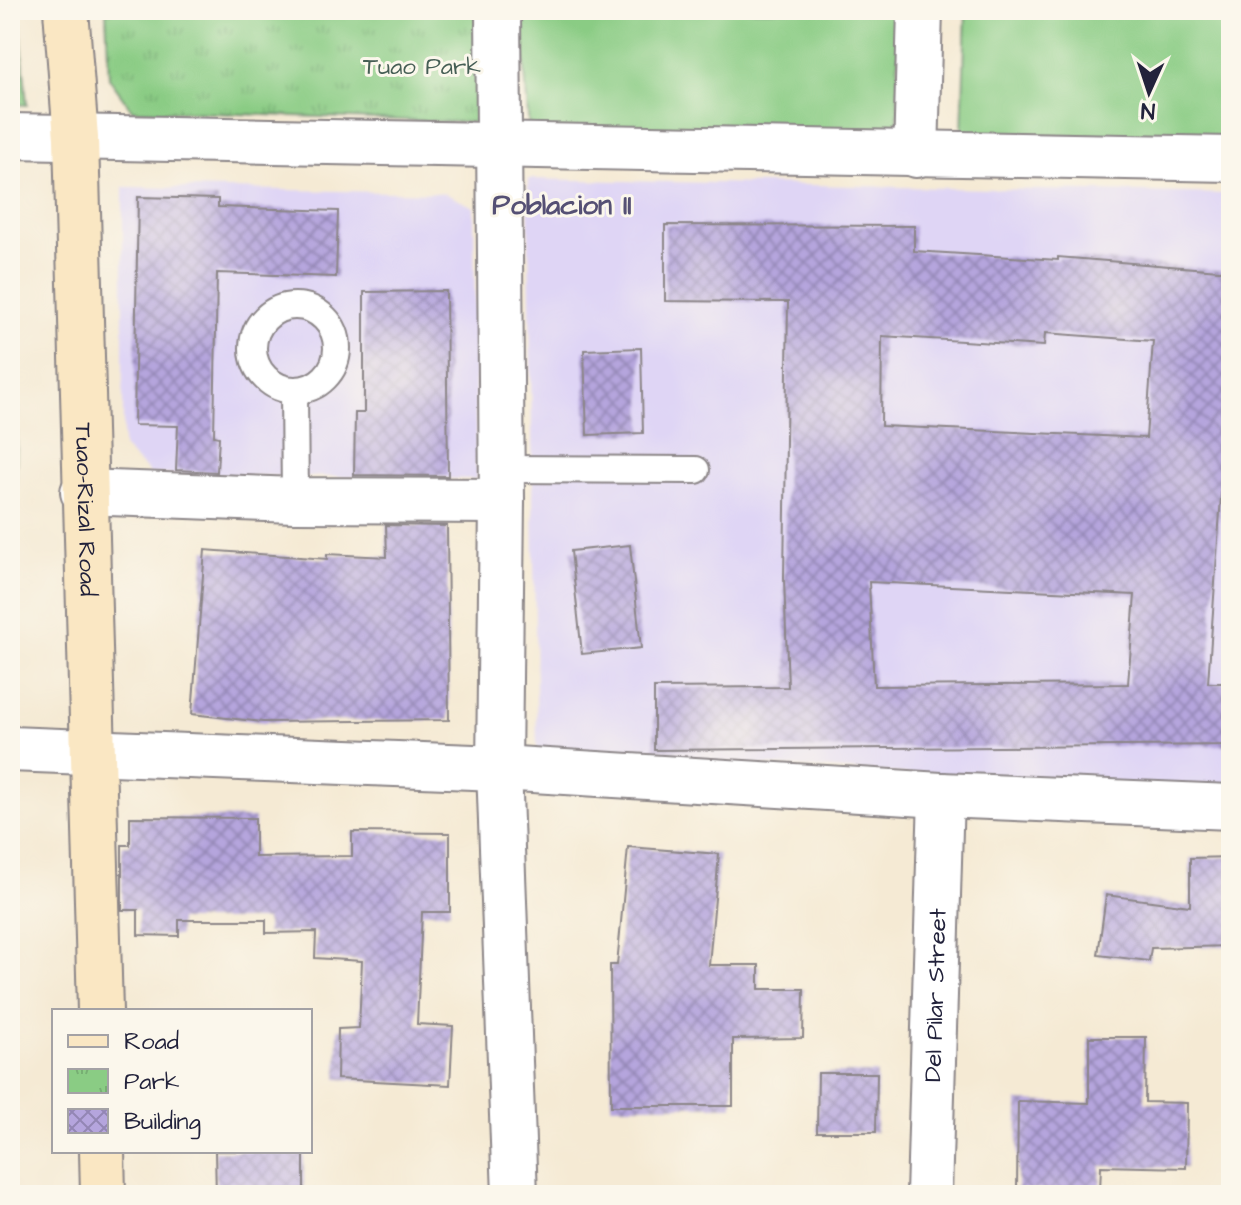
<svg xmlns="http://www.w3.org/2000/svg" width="1241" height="1205" font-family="'Architects Daughter',sans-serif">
	<defs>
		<pattern id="park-tufts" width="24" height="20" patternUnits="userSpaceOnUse" patternTransform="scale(2)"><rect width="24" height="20" fill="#8acc84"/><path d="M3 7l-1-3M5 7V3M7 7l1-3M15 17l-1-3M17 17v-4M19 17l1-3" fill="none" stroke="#77af73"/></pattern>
		<pattern id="building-cross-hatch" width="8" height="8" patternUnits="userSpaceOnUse" patternTransform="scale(2)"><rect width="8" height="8" fill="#b5a5dd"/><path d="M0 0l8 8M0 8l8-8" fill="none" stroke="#9386b4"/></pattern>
	</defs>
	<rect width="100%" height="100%" fill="#fbf7ec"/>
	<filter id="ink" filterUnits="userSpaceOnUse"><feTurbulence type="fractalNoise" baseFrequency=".0125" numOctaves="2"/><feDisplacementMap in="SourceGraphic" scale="16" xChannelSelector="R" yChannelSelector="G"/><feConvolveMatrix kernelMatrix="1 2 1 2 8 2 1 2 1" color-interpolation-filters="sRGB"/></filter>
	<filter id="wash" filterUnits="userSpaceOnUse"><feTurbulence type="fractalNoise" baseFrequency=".006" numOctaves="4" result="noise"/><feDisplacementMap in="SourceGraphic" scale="32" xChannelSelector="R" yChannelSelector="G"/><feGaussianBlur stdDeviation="1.8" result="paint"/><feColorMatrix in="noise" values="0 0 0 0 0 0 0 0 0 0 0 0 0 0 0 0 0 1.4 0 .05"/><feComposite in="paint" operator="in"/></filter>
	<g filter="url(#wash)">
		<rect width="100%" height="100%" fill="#f5ead4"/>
		<!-- built -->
		<g fill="#dfd5f5">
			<path d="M528 179 1231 194V794L537 751Z"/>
			<path d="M123 187 444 193 474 207 476 479 150 474 123 447Z"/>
		</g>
		<!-- grass -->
		<g fill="#8acc84" stroke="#567760" stroke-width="2">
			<path d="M521 10H898V131L529 133Z"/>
			<path d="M966 10H1231V139L962 134Z"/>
			<path d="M10 386H18L13 582H10Z"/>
		</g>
		<!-- park -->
		<g fill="url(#park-tufts)" stroke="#567760" stroke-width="2">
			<path d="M10 10H19L27 105 10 104Z"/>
			<path d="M106 10H476L481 123 132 110 109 78Z"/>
		</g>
		<g id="blocks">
			<!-- building -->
			<g fill="url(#building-cross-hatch)" fill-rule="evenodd">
				<path d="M138 197 218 199V207L338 211 336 277 217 273 214 436 219 437 217 472 176 470 178 426 134 425Z"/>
				<path d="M665 225 914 226V251L1058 260V257L1231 271V354L1208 683H1231V745L654 750V688L788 687 784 578 788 302 665 301ZM1045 333 1153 341 1146 438 881 426 882 336 1044 346ZM869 582 1135 595 1128 684 874 686Z"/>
				<path d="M446 291 448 476 354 475 355 413H364V292Z"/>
				<path d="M641 348 643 433 587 435 584 350Z"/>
				<path d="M386 525 447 526 449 720 263 722 192 714 205 550 327 559V554L387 557Z"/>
				<path d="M630 545 641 648 582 654 571 551Z"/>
				<path d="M130 817 255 818V857L352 856V832L450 833V912H422L417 1024 453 1026 450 1085 337 1079 338 1029 359 1028 362 961 315 958 316 932 266 933V920H179V936L138 935V910H122V845H130Z"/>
				<path d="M628 847 719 854 709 965H759V989H804L803 1038 733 1039V1106H611L610 965H617Z"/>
				<path d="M1231 857V946L1151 948 1149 961 1098 955 1106 895 1190 906V858Z"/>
				<path d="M1089 1037H1146L1145 1102 1187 1103 1186 1168 1101 1166 1100 1191 1017 1190 1018 1101 1089 1103Z"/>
				<path d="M818 1073H877L876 1132H817Z"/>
				<path d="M215 1151H304V1195H216Z"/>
			</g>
		</g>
	</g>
	<g filter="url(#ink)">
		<use href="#blocks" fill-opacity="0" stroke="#8c8688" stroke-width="2"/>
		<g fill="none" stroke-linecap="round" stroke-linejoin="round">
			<defs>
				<g id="lane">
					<circle cx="295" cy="348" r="42"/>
					<path d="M294 391 295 500"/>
					<path d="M500 469 696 470"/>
				</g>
				<g id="street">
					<path d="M498 10 502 501 499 768 515 1195"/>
					<path d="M10 136 1231 159"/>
					<path d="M916 155 920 10"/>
					<path d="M83 492 295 500 502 501"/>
					<path d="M10 749 499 768 941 795 1231 807"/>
					<path id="s1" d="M929 1195 941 795"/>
				</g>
				<g id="secondary">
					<path id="s2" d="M66 10 76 138 100 1011"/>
					<path d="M102 1151 103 1195"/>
				</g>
			</defs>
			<!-- lane casing -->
			<use href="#lane" stroke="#8c8688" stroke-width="30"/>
			<!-- street casing -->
			<use href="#street" stroke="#8c8688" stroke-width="48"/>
			<!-- secondary casing -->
			<use href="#secondary" stroke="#8c8688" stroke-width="48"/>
			<!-- lane -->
			<use href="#lane" stroke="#fff" stroke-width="26"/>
			<!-- street -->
			<use href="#street" stroke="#fff" stroke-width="44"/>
			<!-- secondary -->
			<use href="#secondary" stroke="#fae7c3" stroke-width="44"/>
		</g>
	</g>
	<g text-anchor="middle" stroke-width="6" stroke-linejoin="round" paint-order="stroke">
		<!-- park labels -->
		<g font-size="24" fill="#465e55" stroke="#fbf7ec">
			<text x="422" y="74">Tuao Park</text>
		</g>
		<!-- street labels -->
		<g font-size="24" fill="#22223b" stroke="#fbf7ec">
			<text dy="8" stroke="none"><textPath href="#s2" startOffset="500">Tuao-Rizal Road</textPath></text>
			<text dy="8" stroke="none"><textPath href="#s1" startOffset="200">Del Pilar Street</textPath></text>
		</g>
		<!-- quarter labels -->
		<g font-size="28" font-weight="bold" fill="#555074" stroke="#fbf7ec">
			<text x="562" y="214">Poblacion II</text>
		</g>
	</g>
	<!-- margin -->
	<rect width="1241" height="1205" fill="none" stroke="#fbf7ec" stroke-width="40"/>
	<!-- legend -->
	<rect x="52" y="1009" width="260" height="144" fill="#fbf7ec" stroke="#a4a2a5" stroke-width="2"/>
	<rect x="68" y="1035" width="40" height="12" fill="#fae7c3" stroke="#a4a2a5" stroke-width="2"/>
	<text x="124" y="1049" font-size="24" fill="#22223b">Road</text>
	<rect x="68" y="1069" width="40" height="24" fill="url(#park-tufts)" stroke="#a4a2a5" stroke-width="2"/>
	<text x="124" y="1089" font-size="24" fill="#22223b">Park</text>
	<rect x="68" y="1109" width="40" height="24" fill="url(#building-cross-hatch)" stroke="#a4a2a5" stroke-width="2"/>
	<text x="124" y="1129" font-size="24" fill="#22223b">Building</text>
	<!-- north arrow -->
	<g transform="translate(1149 92) rotate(183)" stroke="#fbf7ec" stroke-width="6" paint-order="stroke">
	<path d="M0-6L14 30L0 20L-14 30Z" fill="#22223b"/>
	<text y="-12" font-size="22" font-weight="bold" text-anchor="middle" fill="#22223b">N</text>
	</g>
</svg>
